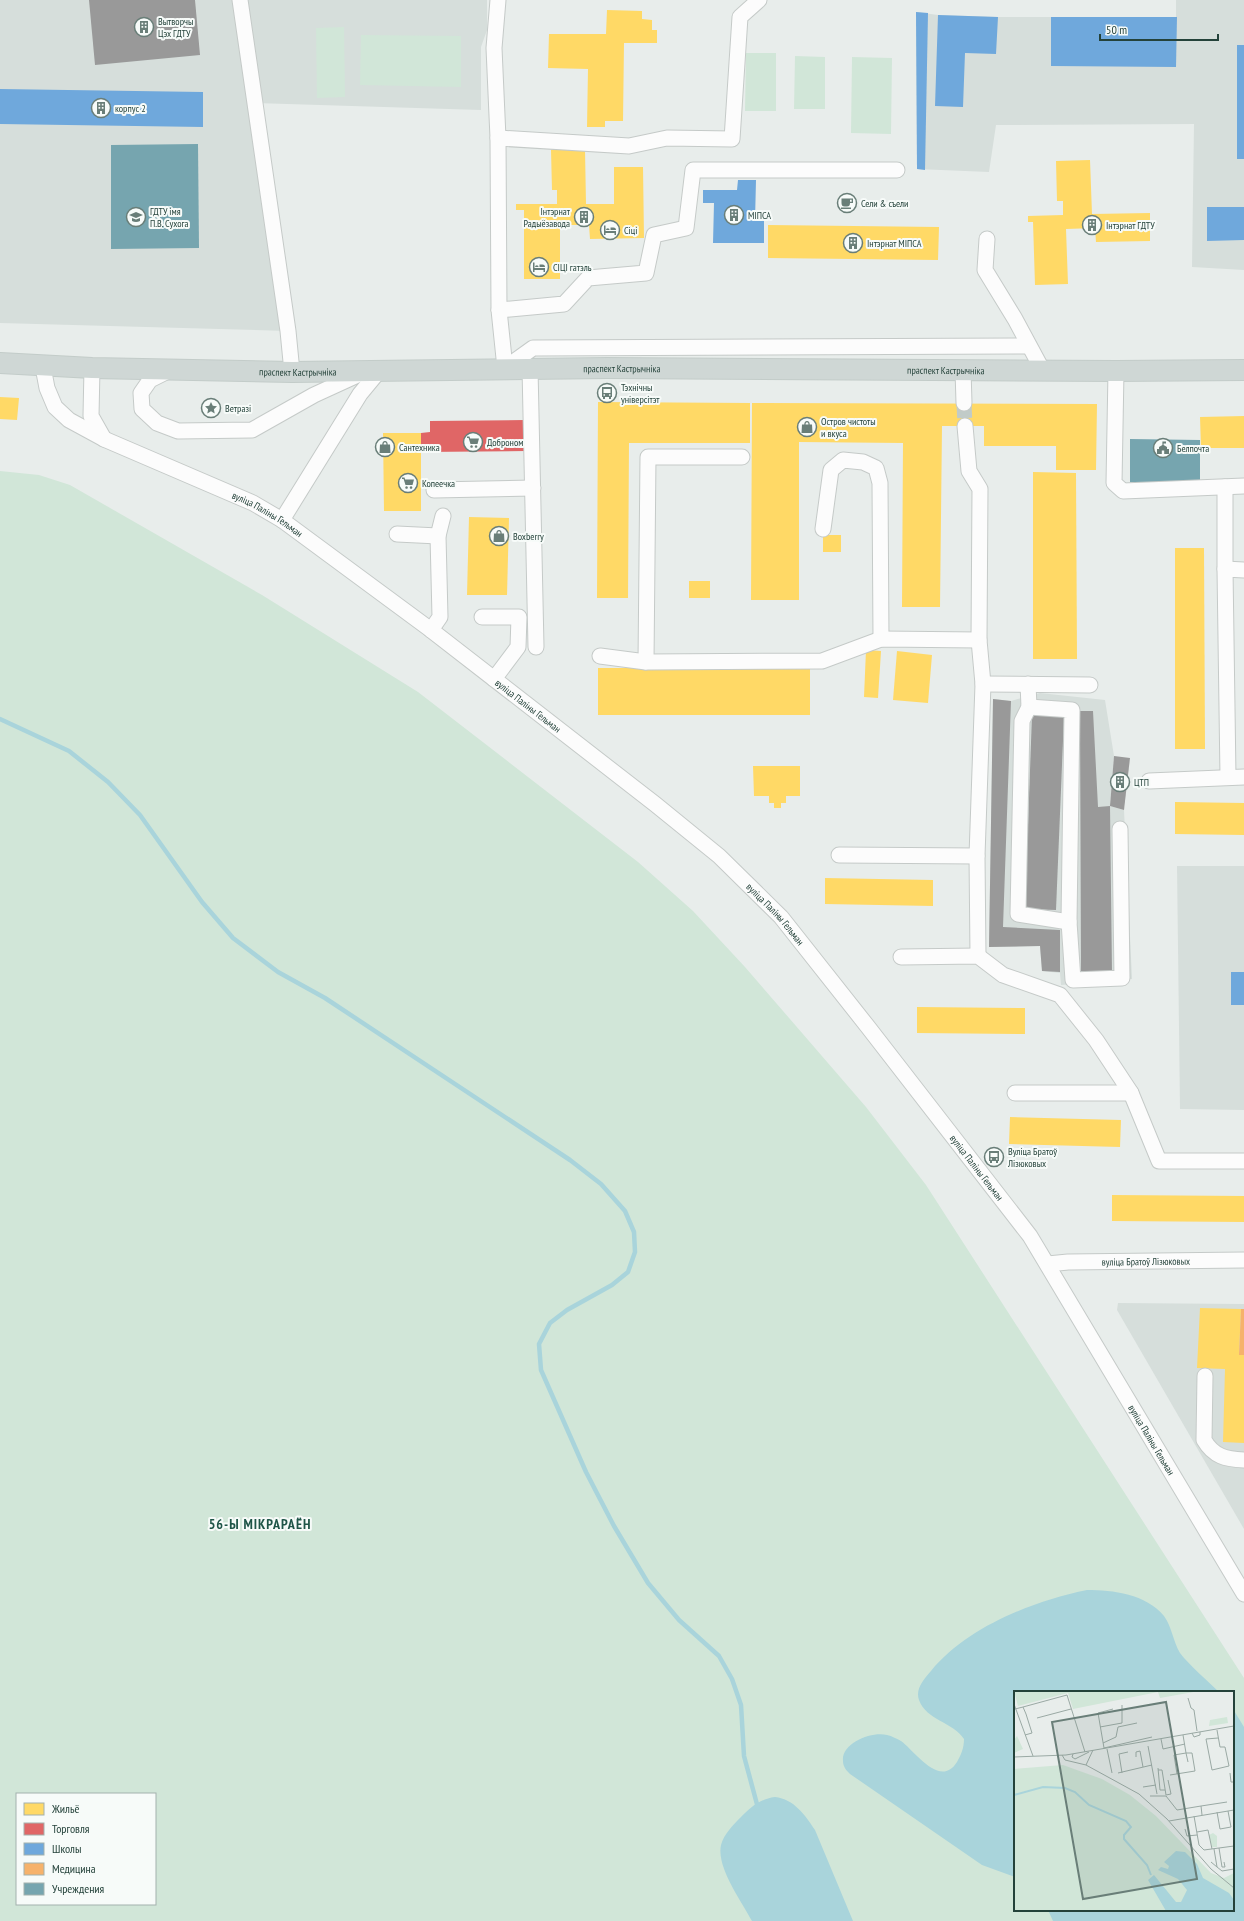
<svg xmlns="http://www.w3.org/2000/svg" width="1244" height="1921" font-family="'PT Sans Narrow',sans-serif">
	<rect width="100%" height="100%" fill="#e8edeb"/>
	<!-- built -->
	<g fill="#d6dedb">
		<path d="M0 0H487V30L481 47V110L255 103 288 331 0 323Z"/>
		<path d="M1176 0H1244V270L1192 267 1194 124 996 125 989 172 917 169 916 12 938 15 998 17H1176Z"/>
		<path d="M1040 693 1105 700 1114 756 1110 806 1124 810 1132 979 1061 985 1060 973 1042 971 1040 946 989 947 993 699 1011 701Z"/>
		<path d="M1177 866H1244V1110L1180 1109Z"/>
		<path d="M1118 1303 1244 1304V1529L1117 1310Z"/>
	</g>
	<!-- green -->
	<g fill="#d1e6d8" fill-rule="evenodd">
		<path d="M344 27 345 97 317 98 316 28Z"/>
		<path d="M361 35 461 36V87L360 85Z"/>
		<path d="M746 53H776V111H745Z"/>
		<path d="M795 56 825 57V109H794Z"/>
		<path d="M852 57 892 58 891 134 851 133Z"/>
		<path d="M0 471 39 475 70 485 262 595 418 692 638 862 693 911 745 967 866 1107 926 1185 1244 1678V1921H0ZM1015 1692H1233V1910H1015ZM17 1794H155V1904H17Z"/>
	</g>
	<!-- water -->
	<g fill="#a9d4db">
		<path d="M1087 1590C1113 1590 1146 1594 1164 1616 1172 1627 1173 1641 1180 1653 1189 1665 1208 1681 1219 1692H1015V1877L982 1865 850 1774C847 1771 843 1767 843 1761 841 1743 872 1731 887 1735 892 1736 897 1739 901 1741 915 1751 940 1789 957 1762 961 1755 964 1748 964 1739 953 1722 926 1720 919 1700 915 1689 924 1679 931 1671 967 1627 1033 1601 1087 1590Z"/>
		<path d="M1233 1709 1244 1727V1921H1053L1048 1910H1233Z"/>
		<path d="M775 1797C794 1799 805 1815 815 1830L853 1921H752C742 1902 716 1867 721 1845 724 1834 733 1825 741 1817 751 1807 760 1799 775 1797Z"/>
	</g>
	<!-- homes -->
	<g fill="#ffd966">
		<path d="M607 10 642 11V19L652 20V30H657V43H624L623 121H605V127H587L588 69 548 68 549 34H606Z"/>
		<path d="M551 150H585L586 204H614V167H643L644 238 590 239 589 225H560V279H524V210H516V204H557V190H552Z"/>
		<path d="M1090 160 1092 214 1150 213V241L1096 242 1095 228 1066 229 1068 284 1035 285 1033 222H1028V216L1063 215V201H1057L1056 161Z"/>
		<path d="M768 225 939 227 938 260 768 258Z"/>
		<path d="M0 397 19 398 17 420 0 419Z"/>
		<path d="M598 402 750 403V443H629L628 598H597Z"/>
		<path d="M752 403 1097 404 1096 470H1056V446H984V426H942L940 607H902L903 443 799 442V600H751Z"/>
		<path d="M1244 416V448H1201L1200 417Z"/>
		<path d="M383 433H421V511H384Z"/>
		<path d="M1033 472 1076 473 1077 659H1033Z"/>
		<path d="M469 517 509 518 507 595H467Z"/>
		<rect x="823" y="535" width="18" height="17"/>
		<path d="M1175 548H1204L1205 749H1175Z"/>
		<rect x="689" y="581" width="21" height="17"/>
		<path d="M866 650 881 651 878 698 864 697Z"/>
		<path d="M897 651 932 655 928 703 893 700Z"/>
		<rect x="598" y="668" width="212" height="47"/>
		<path d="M753 766H800V796H786V803H781V808H774V803H769V796H754Z"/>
		<path d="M1175 802 1244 803V835L1175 834Z"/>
		<path d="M825 878 933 880V906L825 904Z"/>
		<path d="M917 1007 1025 1008V1034L917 1033Z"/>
		<path d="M1010 1117 1121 1120 1120 1147 1009 1144Z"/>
		<path d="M1112 1195 1244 1196V1222L1112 1221Z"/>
		<path d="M1200 1308 1241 1309 1239 1355H1244V1443L1223 1442 1225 1369 1197 1368Z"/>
	</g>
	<!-- shops -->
	<path fill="#e06666" d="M525 420 526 451 421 452V433L430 432V421Z"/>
	<!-- schools -->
	<g fill="#6fa8dc">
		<path d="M916 12 928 13 925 170 917 169Z"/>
		<path d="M938 15 998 17 996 54 965 53 963 107 935 106Z"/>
		<path d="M1051 17H1177L1176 67 1051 66Z"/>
		<rect x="1237" y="45" width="7" height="114"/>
		<path d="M0 89 203 92V127L0 124Z"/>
		<path d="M738 180H756L755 221H764V243H713L714 203H703V190H737Z"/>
		<path d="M1207 207H1244V240L1207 241Z"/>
		<rect x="1231" y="972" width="13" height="33"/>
	</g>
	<!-- health -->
	<path fill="#f6b26b" d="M1241 1309H1244V1355H1239Z"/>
	<!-- public -->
	<g fill="#76a5af">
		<path d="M198 144 199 248 111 249V145Z"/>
		<path d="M1130 439 1200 440V482H1130Z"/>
	</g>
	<!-- industry -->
	<g fill="#999">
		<path d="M89 0H195L200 55 95 65Z"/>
		<path d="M993 699 1011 701 1003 927 1060 930V972L1042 971 1040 946 989 947Z"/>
		<path d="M1080 711H1093L1098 807 1110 806 1112 973 1081 971Z"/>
		<path d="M1032 715 1064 717 1056 910 1025 909Z"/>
		<path d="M1114 756 1130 758 1124 810 1110 806Z"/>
	</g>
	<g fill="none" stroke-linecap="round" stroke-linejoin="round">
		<!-- stream -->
		<path stroke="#a9d4db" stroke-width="4.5" d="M0 719 69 751 108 782 140 815 202 902 233 938 278 972 325 998 570 1160 601 1184 625 1211 634 1232 635 1252 628 1272 612 1285 567 1310 550 1323 539 1344 541 1370 586 1472 614 1526 648 1583 679 1620 719 1656 732 1679 741 1705 744 1756 758 1808"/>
		<!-- minor-tunnel -->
		<path stroke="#c1cbc8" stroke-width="15" stroke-dasharray="15 8" stroke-linecap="butt" d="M964 403 965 426"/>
		<defs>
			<g id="minor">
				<path d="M240 0 288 331 292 372"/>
				<path d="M498 0 494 48 498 138 499 310 505 368"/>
				<path d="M498 138 629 146 667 138 732 139 740 17 759 0"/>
				<path d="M987 239 985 270 1015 319 1043 371"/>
				<path d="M499 310 564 304 588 278 646 273 654 235 686 228 693 170H897"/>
				<path id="s1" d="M43 367 47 388 55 407 69 420 104 439 253 503 282 520 431 630 655 804 719 856 781 917 868 1027 1030 1236 1244 1594"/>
				<path d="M92 368 91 416 104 439"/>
				<path d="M505 368 533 348 1029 346"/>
				<path d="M530 368 536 647"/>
				<path d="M963 370 964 403"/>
				<path d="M168 371 150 380 141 393 142 409 157 423 178 431 252 430 314 395 362 373"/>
				<path d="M1116 371 1114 483 1123 491 1244 486"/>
				<path d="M965 426 969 471 980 489 979 640 983 684 977 856 978 956"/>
				<path d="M1225 487V569"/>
				<path d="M434 490 533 488"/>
				<path d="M282 520 360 394 379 371"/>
				<path d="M823 529 831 470 843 460 863 462 876 468 880 483 881 639"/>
				<path d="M397 534 438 536"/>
				<path d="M482 617H519L518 647 494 679"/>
				<path d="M431 630 440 617 438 536 443 516"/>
				<path d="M600 656 646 662 822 661 881 639 979 640"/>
				<path d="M646 662 648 457H742"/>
				<path d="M983 684 1090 685"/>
				<path d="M1028 684 1029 707 1022 721 1018 914 1069 922"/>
				<path d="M1029 707 1072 710 1069 922 1073 980 1122 978 1120 829"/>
				<path d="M1228 777 1225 569 1244 570"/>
				<path d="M1149 781 1244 777"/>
				<path d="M839 855 977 856"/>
				<path d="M901 957 978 956 1003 975 1060 995 1096 1040 1131 1093 1159 1161H1244"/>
				<path d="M1015 1093H1131"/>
				<path id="s2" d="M1048 1264 1068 1262 1244 1260"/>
				<path d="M1205 1376 1204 1440C1214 1457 1226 1459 1244 1460"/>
			</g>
			<g id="major">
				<path id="s3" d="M0 363 92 368 292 372 607 368 1116 371 1244 370"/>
			</g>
		</defs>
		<!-- minor casing -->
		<use href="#minor" stroke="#c5cac8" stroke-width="17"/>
		<!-- major casing -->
		<use href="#major" stroke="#c3ccc9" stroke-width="22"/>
		<!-- minor -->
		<use href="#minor" stroke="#fcfcfc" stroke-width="15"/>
		<!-- major -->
		<use href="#major" stroke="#cfd7d5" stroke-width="20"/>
	</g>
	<!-- icons -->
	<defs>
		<symbol id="building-ring" viewBox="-11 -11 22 22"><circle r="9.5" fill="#f7fbf9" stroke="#697e78" stroke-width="1.5"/><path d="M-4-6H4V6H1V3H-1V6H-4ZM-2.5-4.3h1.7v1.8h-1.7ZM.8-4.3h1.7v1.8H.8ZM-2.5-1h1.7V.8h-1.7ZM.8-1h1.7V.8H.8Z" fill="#697e78"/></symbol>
		<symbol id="cafe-ring" viewBox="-11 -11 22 22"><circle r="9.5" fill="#f7fbf9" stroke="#697e78" stroke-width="1.5"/><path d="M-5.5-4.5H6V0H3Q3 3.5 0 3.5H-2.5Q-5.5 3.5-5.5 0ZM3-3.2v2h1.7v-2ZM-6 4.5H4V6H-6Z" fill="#697e78"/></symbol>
		<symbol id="university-ring" viewBox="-11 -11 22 22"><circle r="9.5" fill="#f7fbf9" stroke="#697e78" stroke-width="1.5"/><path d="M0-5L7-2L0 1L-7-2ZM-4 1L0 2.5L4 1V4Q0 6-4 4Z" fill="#697e78"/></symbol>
		<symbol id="hotel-ring" viewBox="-11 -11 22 22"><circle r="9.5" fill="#f7fbf9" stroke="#697e78" stroke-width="1.5"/><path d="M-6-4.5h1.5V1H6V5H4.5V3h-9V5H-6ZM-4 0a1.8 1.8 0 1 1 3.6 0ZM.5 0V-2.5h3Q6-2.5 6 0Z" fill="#697e78"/></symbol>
		<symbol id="bus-ring" viewBox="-11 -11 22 22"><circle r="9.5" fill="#f7fbf9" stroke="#697e78" stroke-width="1.5"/><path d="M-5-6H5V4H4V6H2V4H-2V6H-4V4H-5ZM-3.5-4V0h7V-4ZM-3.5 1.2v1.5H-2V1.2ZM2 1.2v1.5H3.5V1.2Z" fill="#697e78"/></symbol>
		<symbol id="sight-ring" viewBox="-11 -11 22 22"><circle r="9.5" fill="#f7fbf9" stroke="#697e78" stroke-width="1.5"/><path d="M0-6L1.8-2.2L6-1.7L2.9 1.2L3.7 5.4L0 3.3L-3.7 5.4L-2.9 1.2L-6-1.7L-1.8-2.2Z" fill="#697e78"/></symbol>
		<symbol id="shop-ring" viewBox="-11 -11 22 22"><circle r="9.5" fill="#f7fbf9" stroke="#697e78" stroke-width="1.5"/><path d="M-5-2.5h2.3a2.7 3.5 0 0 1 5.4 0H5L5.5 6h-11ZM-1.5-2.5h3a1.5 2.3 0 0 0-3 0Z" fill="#697e78"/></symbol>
		<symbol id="supermarket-ring" viewBox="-11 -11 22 22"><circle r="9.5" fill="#f7fbf9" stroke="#697e78" stroke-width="1.5"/><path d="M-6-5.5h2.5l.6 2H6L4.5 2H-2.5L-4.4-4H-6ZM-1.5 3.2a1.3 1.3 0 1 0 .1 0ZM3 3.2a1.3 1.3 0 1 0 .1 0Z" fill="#697e78"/></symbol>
		<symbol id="civic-ring" viewBox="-11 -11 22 22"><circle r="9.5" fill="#f7fbf9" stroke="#697e78" stroke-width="1.5"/><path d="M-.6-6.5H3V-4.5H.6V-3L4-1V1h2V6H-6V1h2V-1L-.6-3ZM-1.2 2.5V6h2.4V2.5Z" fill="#697e78"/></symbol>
	</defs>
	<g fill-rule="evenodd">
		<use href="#building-ring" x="133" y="16" width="22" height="22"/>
		<use href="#building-ring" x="90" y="97" width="22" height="22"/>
		<use href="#cafe-ring" x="836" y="192" width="22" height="22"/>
		<use href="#building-ring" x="723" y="204" width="22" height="22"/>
		<use href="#university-ring" x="125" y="206" width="22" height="22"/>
		<use href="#building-ring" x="573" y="206" width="22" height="22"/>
		<use href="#building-ring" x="1081" y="214" width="22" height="22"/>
		<use href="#hotel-ring" x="599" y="219" width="22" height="22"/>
		<use href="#building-ring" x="842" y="232" width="22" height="22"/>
		<use href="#hotel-ring" x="528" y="256" width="22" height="22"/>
		<use href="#bus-ring" x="596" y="382" width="22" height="22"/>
		<use href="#sight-ring" x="200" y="397" width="22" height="22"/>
		<use href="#shop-ring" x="796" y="416" width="22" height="22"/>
		<use href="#supermarket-ring" x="462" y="431" width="22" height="22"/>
		<use href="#shop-ring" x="374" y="436" width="22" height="22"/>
		<use href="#civic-ring" x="1152" y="437" width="22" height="22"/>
		<use href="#supermarket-ring" x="397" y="472" width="22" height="22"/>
		<use href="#shop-ring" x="488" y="525" width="22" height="22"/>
		<use href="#building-ring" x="1109" y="771" width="22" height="22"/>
		<use href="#bus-ring" x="983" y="1146" width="22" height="22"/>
	</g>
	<g text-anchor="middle" stroke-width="4" stroke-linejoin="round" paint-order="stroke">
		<!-- poi labels -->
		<g font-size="10" fill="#24423a" stroke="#f7fbf9" text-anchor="start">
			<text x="158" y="25">Вытворчы<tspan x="158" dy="12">Цэх ГДТУ</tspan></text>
			<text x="115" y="112">корпус 2</text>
			<text x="861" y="207">Сели &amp; съели</text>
			<text x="150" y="215">ГДТУ імя<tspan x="150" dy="12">П.В. Сухога</tspan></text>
			<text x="570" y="215" text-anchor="end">Інтэрнат<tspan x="570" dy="12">Радыёзавода</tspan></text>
			<text x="748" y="219">МІПСА</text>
			<text x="1106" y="229">Інтэрнат ГДТУ</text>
			<text x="624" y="234">Сіці</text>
			<text x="867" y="247">Інтэрнат МІПСА</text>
			<text x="553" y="271">СІЦІ гатэль</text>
			<text x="621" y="391">Тэхнічны<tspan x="621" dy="12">універсітэт</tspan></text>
			<text x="225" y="412">Ветразі</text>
			<text x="821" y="425">Остров чистоты<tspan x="821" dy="12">и вкуса</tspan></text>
			<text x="487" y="446">Доброном</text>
			<text x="399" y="451">Сантехника</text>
			<text x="1177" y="452">Белпочта</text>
			<text x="422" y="487">Копеечка</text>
			<text x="513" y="540">Boxberry</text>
			<text x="1134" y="786">ЦТП</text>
			<text x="1008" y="1155">Вуліца Братоў<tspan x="1008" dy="12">Лізюковых</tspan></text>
		</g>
		<!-- street labels -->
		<g font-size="10" fill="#24423a" stroke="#f7fbf9">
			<text dy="4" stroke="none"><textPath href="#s3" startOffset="622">праспект Кастрычніка</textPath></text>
			<text dy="4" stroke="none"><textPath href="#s3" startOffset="946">праспект Кастрычніка</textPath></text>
			<text dy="4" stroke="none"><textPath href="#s3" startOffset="298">праспект Кастрычніка</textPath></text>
			<text dy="4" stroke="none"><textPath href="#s1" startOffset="281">вуліца Паліны Гельман</textPath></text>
			<text dy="4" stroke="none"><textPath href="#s1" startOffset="605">вуліца Паліны Гельман</textPath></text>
			<text dy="4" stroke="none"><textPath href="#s1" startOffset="929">вуліца Паліны Гельман</textPath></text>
			<text dy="4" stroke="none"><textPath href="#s1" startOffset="1253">вуліца Паліны Гельман</textPath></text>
			<text dy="4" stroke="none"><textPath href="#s2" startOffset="98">вуліца Братоў Лізюковых</textPath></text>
			<text dy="4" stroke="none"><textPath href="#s1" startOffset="1577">вуліца Паліны Гельман</textPath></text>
		</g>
		<!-- district labels -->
		<g font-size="14" font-weight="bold" letter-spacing="1" fill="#1f5548" stroke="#f7fbf9">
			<text x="260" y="1529">56-Ы МІКРАРАЁН</text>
		</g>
	</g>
	<!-- overview -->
	<g transform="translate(1014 1691)">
		<rect width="220" height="220" fill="#e8edeb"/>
		<path d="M0 0H185L146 7 144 1 59 18 54 2 4 15ZM213 26 214 32 195 35 196 29ZM3 45 9 58 0 62V49ZM49 74 88 88 116 104 142 125 197 182 210 187 220 182V220H0V78ZM199 142 203 145V156H198L195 144Z" fill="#d1e6d8"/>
		<path d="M162 160 171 161 183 173 189 187 215 202 220 209V220H152L134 189 140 184 162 211H167L173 199 164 188 144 179 147 176 154 178 155 175 150 171Z" fill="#a9d4db"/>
		<path fill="none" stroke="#a9d4db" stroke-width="2" d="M0 104 29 96 51 97 61 101 75 114 112 130 117 136 110 144V148L133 174 137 184"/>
		<path fill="none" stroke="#9aa9a4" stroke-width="1" d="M174 7 177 17 180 19 183 40M0 13 19 65M9 16 53 4 71 61M1 18 9 16 12 23 18 42 11 44M99 18 84 22 90 57 138 46M23 27 57 18M86 36 108 32V14M203 39 206 56H211L215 75 198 79 192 48 204 47M178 42 180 46 186 44V41M147 48 149 58 171 53M89 52 102 46 104 36 123 32M134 55 143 103M93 58 98 82M59 63 58 66 61 68 75 61M48 64 51 69 72 74 125 103 153 128 197 178 220 197M0 66 52 64 220 35M122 66V61L126 60 129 76M72 74 79 59M144 77 146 99H151M144 79H148L152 104 157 103 154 89M104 82 138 74M108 82 105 63 114 61M216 82 217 91H220M163 83 160 64 172 62 174 71M156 84 181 80 178 62H172L169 44M129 96 142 94M136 105H152L163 119 187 115M203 121 206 138 217 136 214 120M188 124 187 115 213 111M180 125 185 154 190 159 220 155M155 130 220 119M171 138 173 145 183 144M183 141 194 139 198 158M205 157 208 176H211L210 171M197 171 203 176 200 158M203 176 208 180 220 178"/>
		<path fill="#697e78" fill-opacity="0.15" stroke="#697e78" stroke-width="2" d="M152 11 183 188 69 208 38 31Z"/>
		<rect width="220" height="220" fill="none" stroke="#24423a" stroke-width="2"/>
	</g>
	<!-- legend -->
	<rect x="16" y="1793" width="140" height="112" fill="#f7fbf9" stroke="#a3b1ad"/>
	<rect x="24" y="1803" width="20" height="12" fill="#ffd966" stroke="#a3b1ad"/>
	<text x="52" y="1813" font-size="12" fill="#24423a">Жильё</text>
	<rect x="24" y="1823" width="20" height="12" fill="#e06666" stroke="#a3b1ad"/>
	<text x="52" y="1833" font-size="12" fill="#24423a">Торговля</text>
	<rect x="24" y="1843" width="20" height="12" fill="#6fa8dc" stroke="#a3b1ad"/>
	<text x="52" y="1853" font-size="12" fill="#24423a">Школы</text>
	<rect x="24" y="1863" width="20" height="12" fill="#f6b26b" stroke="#a3b1ad"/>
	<text x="52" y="1873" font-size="12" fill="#24423a">Медицина</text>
	<rect x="24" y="1883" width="20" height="12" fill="#76a5af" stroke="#a3b1ad"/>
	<text x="52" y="1893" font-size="12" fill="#24423a">Учреждения</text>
	<!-- scale -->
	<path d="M1100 34v6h118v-6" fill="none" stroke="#24423a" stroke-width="2"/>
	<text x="1106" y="34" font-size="12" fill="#24423a" stroke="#f7fbf9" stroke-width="3" paint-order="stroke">50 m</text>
</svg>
